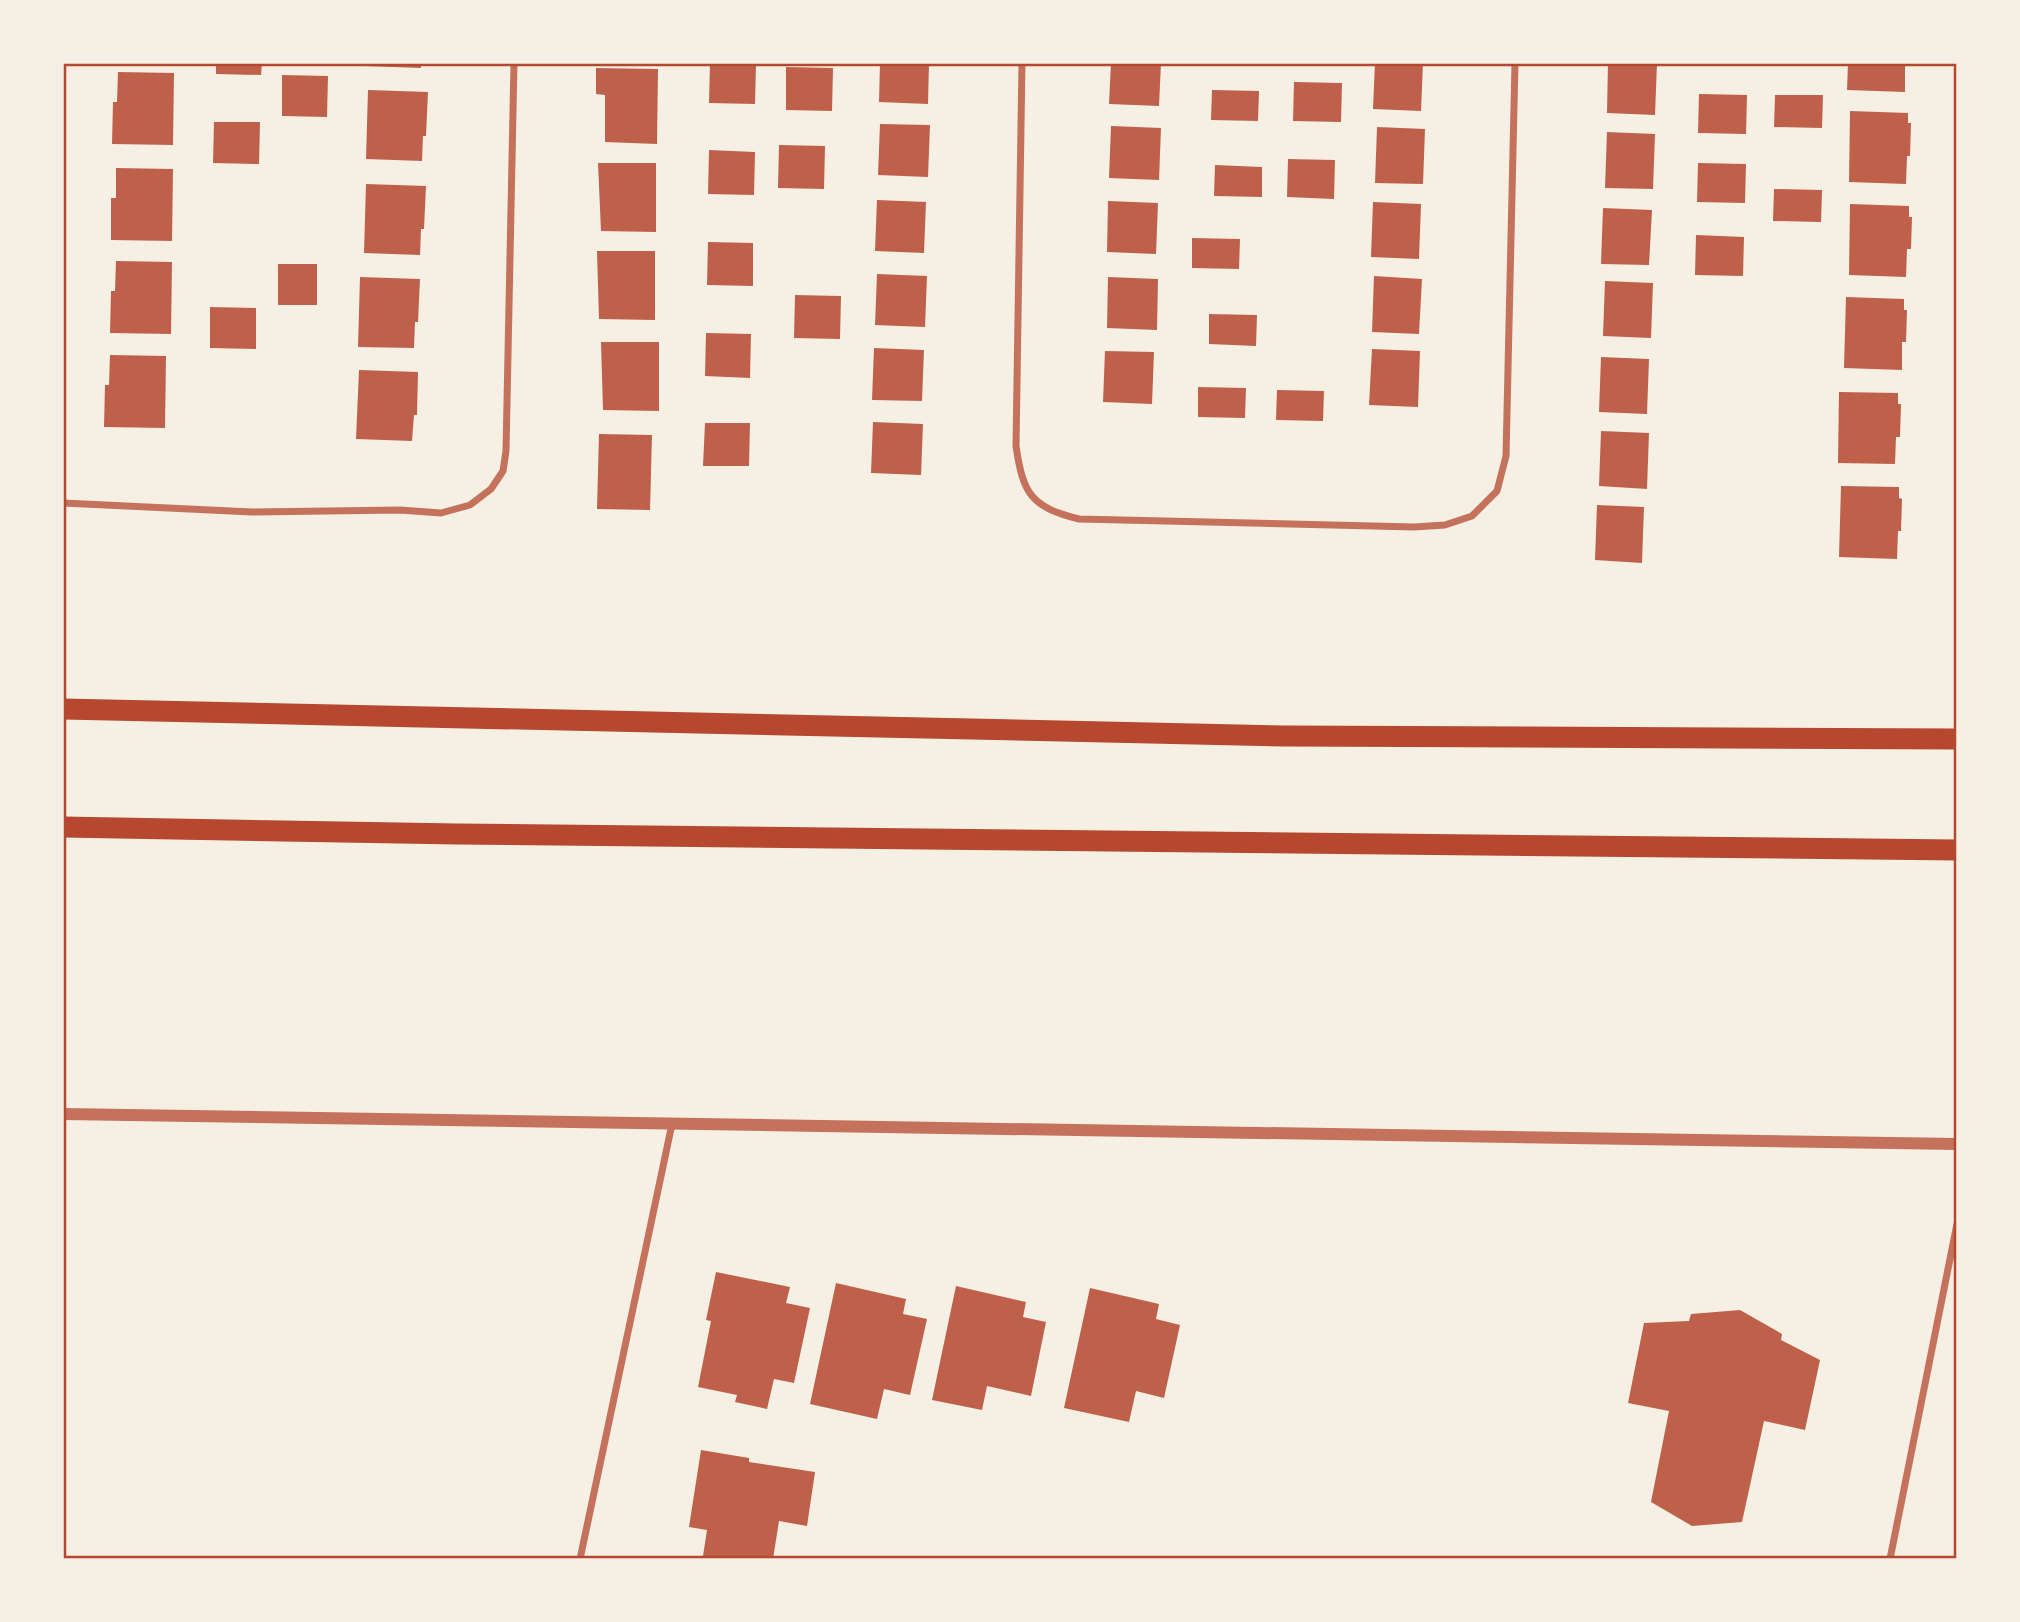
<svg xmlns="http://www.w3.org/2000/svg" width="2020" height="1622" font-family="Montserrat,sans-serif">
	<rect width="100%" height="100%" fill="#f6efe4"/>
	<!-- building -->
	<g fill="#bf614a">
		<path d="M216 63H262L261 75 216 74Z"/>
		<path d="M365 63H421V68L365 66Z"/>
		<path d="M710 63H756L755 104 709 103Z"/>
		<path d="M880 63H929L928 104 879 102Z"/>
		<path d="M1111 63H1161L1159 106 1109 104Z"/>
		<path d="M1375 63H1423L1421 111 1373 109Z"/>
		<path d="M1608 63H1657L1655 115 1607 113Z"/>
		<path d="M1848 63H1905V92L1847 90Z"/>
		<path d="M786 67 833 68 832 111 786 110Z"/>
		<path d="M596 68 658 69 657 144 605 142V95L596 94Z"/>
		<path d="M118 72 174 73 173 145 112 144 113 102H117Z"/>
		<path d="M282 75 328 76 327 117 282 116Z"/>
		<path d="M1294 82 1342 83 1341 122 1293 121Z"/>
		<path d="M368 90 428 92 426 136H423L422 161 366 159Z"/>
		<path d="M1212 90 1259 91 1258 121 1211 120Z"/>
		<path d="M1699 94 1747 95 1746 134 1698 133Z"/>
		<path d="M1775 95H1823L1822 128 1774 127Z"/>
		<path d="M1850 111 1908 113V123H1911L1910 156H1907L1906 184 1849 182Z"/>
		<path d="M214 122H260L259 164 213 163Z"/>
		<path d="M880 124 930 125 928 177 878 175Z"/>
		<path d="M1111 126 1161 128 1159 180 1109 178Z"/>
		<path d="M1377 127 1425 129 1423 184 1375 183Z"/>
		<path d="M1607 132 1655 134 1653 189 1605 188Z"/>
		<path d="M779 145 825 146 824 189 778 188Z"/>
		<path d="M709 150 755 152 754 195 708 194Z"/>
		<path d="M1288 159 1335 160 1334 199 1287 197Z"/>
		<path d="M598 163H656V232L601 231Z"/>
		<path d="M1698 163 1746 164 1745 203 1697 202Z"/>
		<path d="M1215 165 1262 167V197L1214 196Z"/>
		<path d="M116 168 173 169 172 241 111 240V198H116Z"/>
		<path d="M366 184 426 186 424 229H421L420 255 364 253Z"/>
		<path d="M1774 189 1822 190 1821 222 1773 221Z"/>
		<path d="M877 200 926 202 924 253 875 251Z"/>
		<path d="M1108 201 1158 203 1156 254 1107 252Z"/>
		<path d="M1373 202 1421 204 1419 259 1371 257Z"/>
		<path d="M1850 204 1909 206V217H1912L1911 249H1907L1906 277 1849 275Z"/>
		<path d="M1603 208 1652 210 1649 265 1601 264Z"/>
		<path d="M1696 235 1744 237 1743 276 1695 275Z"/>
		<path d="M1192 238 1240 239 1239 269 1192 268Z"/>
		<path d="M708 242 753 243V286L707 285Z"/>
		<path d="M597 251H655V320L599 319Z"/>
		<path d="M116 261 172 262 171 334 110 333 111 291H115Z"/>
		<rect x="278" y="264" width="39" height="41"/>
		<path d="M877 274 927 276 925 327 875 325Z"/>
		<path d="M1374 276 1422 279 1419 334 1372 332Z"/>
		<path d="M360 277 420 279 418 322H415L414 348 358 347Z"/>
		<path d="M1108 277 1158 279 1157 330 1107 328Z"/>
		<path d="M1605 281 1653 283 1651 338 1603 336Z"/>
		<path d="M795 295 841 296 840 339 794 338Z"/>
		<path d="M1846 297 1904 299V310H1907L1906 342H1902V370L1844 368Z"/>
		<path d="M210 307 256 308V349L210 348Z"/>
		<path d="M1209 314 1257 315 1256 346 1209 344Z"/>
		<path d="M706 333 751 334 750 378 705 376Z"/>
		<path d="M601 342H659V411L603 410Z"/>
		<path d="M874 348 924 350 922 401 872 400Z"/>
		<path d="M1372 349 1420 351 1418 407 1369 405Z"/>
		<path d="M1105 351 1154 352 1152 404 1103 402Z"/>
		<path d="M110 355 166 356 165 428 104 427 105 385H109Z"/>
		<path d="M1601 357 1649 359 1647 414 1599 412Z"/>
		<path d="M359 370 418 372 417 415H414L412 441 356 439Z"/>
		<path d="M1198 387 1246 388 1245 418 1198 417Z"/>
		<path d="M1277 390 1324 391 1323 421 1276 420Z"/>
		<path d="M1839 392 1898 393V404H1901L1900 437H1896L1895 464 1838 463Z"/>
		<path d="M873 422 923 424 921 475 871 473Z"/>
		<path d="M705 423H750L749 466H703Z"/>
		<path d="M1601 431 1649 433 1647 489 1599 486Z"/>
		<path d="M599 434 652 435 650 510 597 509Z"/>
		<path d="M1841 486 1899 487V498L1902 499 1901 531H1898L1897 559 1839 557Z"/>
		<path d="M1597 505 1644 507 1642 563 1595 560Z"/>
		<path d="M716 1272 790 1287 786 1303 810 1308 794 1383 774 1379 767 1409 735 1402 737 1395 698 1387 711 1321 706 1320Z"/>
		<path d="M836 1283 906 1299 903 1314 927 1319 910 1395 884 1389 877 1419 810 1404Z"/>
		<path d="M956 1286 1026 1302 1023 1317 1046 1322 1031 1396 987 1386 982 1410 932 1400Z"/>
		<path d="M1090 1288 1159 1304 1156 1319 1180 1325 1164 1398 1136 1391 1129 1422 1064 1408Z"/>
		<path d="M1740 1310 1782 1334 1781 1340 1820 1360 1805 1430 1764 1421 1742 1522 1692 1526 1651 1502 1669 1411 1628 1403 1644 1323 1689 1321 1691 1314Z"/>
		<path d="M701 1450 749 1458V1462L815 1472 807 1526 779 1521 773 1559H723L703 1556 707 1530 689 1527Z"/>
	</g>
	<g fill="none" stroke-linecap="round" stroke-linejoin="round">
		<!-- minor -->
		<g stroke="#c5725c" stroke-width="7">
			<path d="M1022 63 1016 446C1023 494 1031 507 1079 519L1414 527 1445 525 1472 516 1497 491 1506 456 1515 63"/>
			<path d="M63 503 252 512 400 510 441 513 470 505 491 489 503 471 506 451 514 63"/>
			<path d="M580 1559 672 1124"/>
			<path d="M1890 1559 1957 1224"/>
		</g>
		<!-- tertiary -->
		<path stroke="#c5725c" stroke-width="12" d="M63 1114 1957 1144"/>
		<!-- motorway -->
		<g stroke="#b5482f" stroke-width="21">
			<path d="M63 709 1285 736 1957 739"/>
			<path d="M63 827 457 834 1957 850"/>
		</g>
	</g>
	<!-- border -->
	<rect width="2020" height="1622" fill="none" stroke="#f6efe4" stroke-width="130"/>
	<rect x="65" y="65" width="1890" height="1492" fill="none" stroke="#b5482f" stroke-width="2.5"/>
</svg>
